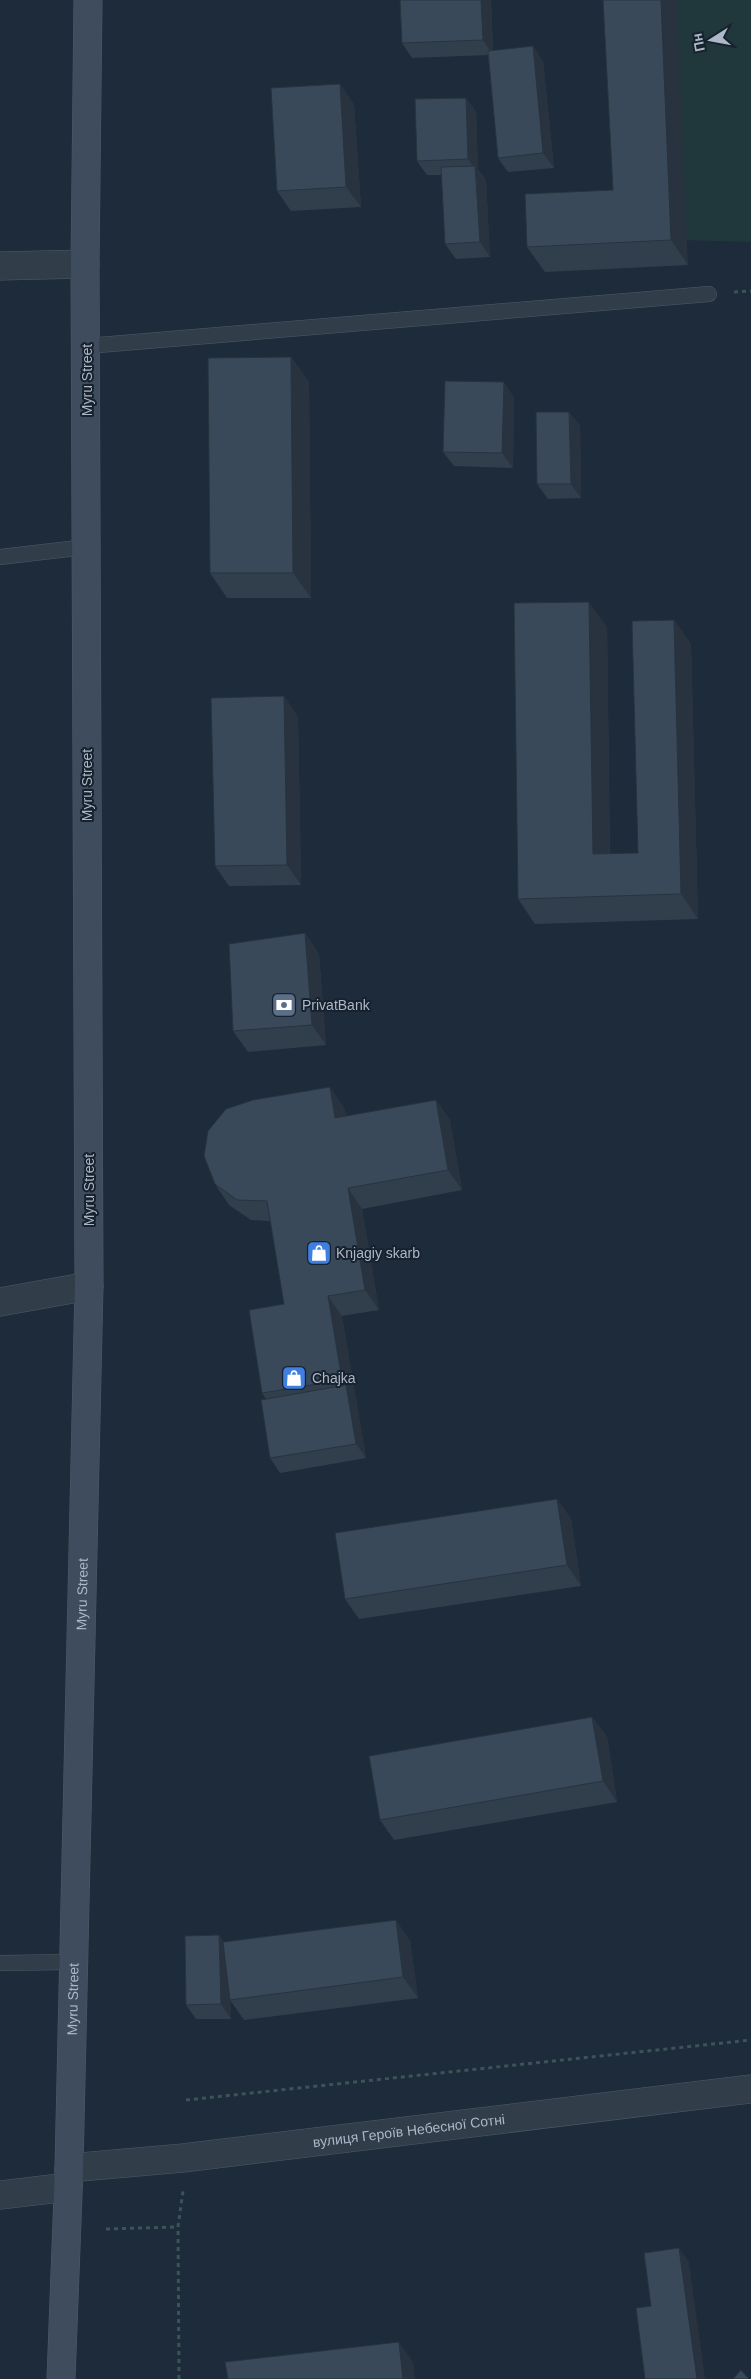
<svg xmlns="http://www.w3.org/2000/svg" width="751" height="2379" font-family="Arial,sans-serif">
	<rect width="100%" height="100%" fill="#1e2b3a"/>
	<!-- green -->
	<path fill="#20383b" d="M631 0H751V242L642 239Z"/>
	<g fill="none" stroke-linecap="round" stroke-linejoin="round">
		<defs>
			<g id="lane">
				<path d="M87 346 709 294"/>
				<path d="M0 557 86 547"/>
				<path d="M0 1963 72 1962"/>
			</g>
			<g id="street">
				<path d="M0 266 85 264"/>
				<path d="M0 1302 89 1286"/>
				<path id="s1" d="M69 2168 183 2158 751 2089"/>
				<path d="M0 2195 68 2187"/>
			</g>
			<g id="secondary">
				<path id="s2" d="M61 2379 69 2168 89 1286 85 264 88 0"/>
			</g>
		</defs>
		<!-- lane casing -->
		<use href="#lane" stroke="#4f5a68" stroke-width="16"/>
		<!-- street casing -->
		<use href="#street" stroke="#4f5a68" stroke-width="29"/>
		<!-- secondary casing -->
		<use href="#secondary" stroke="#4f5a68" stroke-width="29"/>
		<!-- path -->
		<g stroke="#3b5455" stroke-width="3" stroke-dasharray="4 4" stroke-linecap="butt">
			<path d="M734 292 751 291"/>
			<path d="M186 2100 751 2040"/>
			<path d="M106 2229 178 2227"/>
			<path d="M179 2379 178 2227 183 2191"/>
		</g>
		<!-- lane -->
		<use href="#lane" stroke="#323d4a" stroke-width="15"/>
		<!-- street -->
		<use href="#street" stroke="#323d4a" stroke-width="28"/>
		<!-- secondary -->
		<use href="#secondary" stroke="#3f4c5d" stroke-width="28"/>
	</g>
	<!-- wall -->
	<g fill="#313f4d">
		<path d="M400 0H491L493 50 543 61 554 168 508 172 498 158 488 55 412 58 402 43Z"/>
		<path d="M603 0 688 265 545 272 527 247 613 190Z"/>
		<path d="M466 98 476 112 478 169 486 180 490 257 456 259 445 244 442 175H427L417 161Z"/>
		<path d="M354 104 361 207 291 211 277 191Z"/>
		<path d="M291 357 309 382 311 598H227L210 573Z"/>
		<path d="M514 397 513 468 454 466 443 452Z"/>
		<path d="M569 412 580 426 581 498 548 499 537 484Z"/>
		<path d="M674 620 691 644 698 919 535 924 518 899 607 627 610 854 638 853Z"/>
		<path d="M284 696 298 717 301 885 229 886 215 866Z"/>
		<path d="M305 933 319 954 326 1045 248 1052 233 1031Z"/>
		<path d="M330 1087 344 1108 346 1116 436 1100 450 1120 462 1190 362 1209 379 1310 342 1316 366 1458 280 1473 270 1458 266 1399 262 1393 284 1304 270 1221 251 1220 229 1205 215 1184Z"/>
		<path d="M557 1499 571 1519 581 1586 359 1619 345 1599Z"/>
		<path d="M592 1717 607 1737 617 1802 394 1840 380 1820Z"/>
		<path d="M219 1935 224 1942 410 1940 418 1998 244 2020 230 2000 231 2019H196L186 2005Z"/>
	</g>
	<!-- shaded-wall -->
	<g fill="#28333f">
		<path d="M481 0H491L493 55 483 40Z"/>
		<path d="M661 0H677L688 265 671 240Z"/>
		<path d="M533 46 543 61 554 168 543 153Z"/>
		<path d="M340 84 354 104 361 207 346 187Z"/>
		<path d="M466 98 476 112 478 169 486 180 490 257 480 242 476 171 468 159Z"/>
		<path d="M291 357 309 382 311 598 293 573Z"/>
		<path d="M504 382 514 397 513 468 502 453Z"/>
		<path d="M569 412 580 426 581 498 571 484Z"/>
		<path d="M589 602 607 627 610 879 593 854Z"/>
		<path d="M674 620 691 644 698 919 681 894Z"/>
		<path d="M284 696 298 717 301 885 287 865Z"/>
		<path d="M305 933 319 954 326 1045 312 1025Z"/>
		<path d="M330 1087 344 1108 350 1138 335 1118Z"/>
		<path d="M436 1100 450 1120 462 1190 448 1170Z"/>
		<path d="M348 1188 362 1209 379 1310 365 1290Z"/>
		<path d="M328 1296 342 1316 366 1458 356 1444 346 1385 342 1380Z"/>
		<path d="M557 1499 571 1519 581 1586 567 1565Z"/>
		<path d="M592 1717 607 1737 617 1802 603 1781Z"/>
		<path d="M396 1920 410 1940 418 1998 403 1977Z"/>
		<path d="M219 1935 229 1949 231 2019 221 2004Z"/>
		<path d="M679 2248 689 2262 705 2379H697Z"/>
		<path d="M399 2342 413 2362 415 2379H403Z"/>
	</g>
	<!-- building -->
	<g fill="#39495a" stroke="#28333f">
		<path d="M400 0H481L483 40 402 43Z"/>
		<path d="M603 0H661L671 240 527 247 525 194 613 190Z"/>
		<path d="M533 46 543 153 498 158 488 51Z"/>
		<path d="M340 84 346 187 277 191 271 88Z"/>
		<path d="M466 98 468 159 417 161 415 99Z"/>
		<path d="M475 166 480 242 445 244 441 167Z"/>
		<path d="M291 357 293 573H210L208 358Z"/>
		<path d="M445 381 504 382 502 453 443 452Z"/>
		<path d="M536 412H569L571 484H537Z"/>
		<path d="M589 602 593 854 638 853 632 621 674 620 681 894 518 899 514 603Z"/>
		<path d="M284 696 287 865 215 866 211 698Z"/>
		<path d="M305 933 312 1025 233 1031 229 944Z"/>
		<path d="M330 1087 335 1118 436 1100 448 1170 348 1188 365 1290 328 1296 342 1380 262 1393 249 1310 284 1304 267 1201 237 1200 215 1184 204 1156 208 1131 226 1109 253 1100Z"/>
		<path d="M346 1385 356 1444 270 1458 261 1400Z"/>
		<path d="M557 1499 567 1565 345 1599 335 1533Z"/>
		<path d="M592 1717 603 1781 380 1820 369 1756Z"/>
		<path d="M396 1920 403 1977 230 2000 223 1942Z"/>
		<path d="M219 1935 221 2004 186 2005 185 1936Z"/>
		<path d="M679 2248 697 2379H645L636 2308 651 2306 644 2253Z"/>
		<path d="M399 2342 403 2379H228L225 2362Z"/>
		<path d="M741 2370 749 2379H733Z"/>
	</g>
	<!-- icons -->
	<defs>
		<symbol id="bank-square" viewBox="-11 -11 22 22"><rect x="-9" y="-9" width="18" height="18" rx="4" fill="#5c6f8a" stroke="#17222e"/><path d="M-6-4H6V4H-6ZM0-2.3a2.3 2.3 0 1 0 0 4.6a2.3 2.3 0 1 0 0-4.6Z" fill="#fff"/></symbol>
		<symbol id="shop-square" viewBox="-11 -11 22 22"><rect x="-9" y="-9" width="18" height="18" rx="4" fill="#3f7fe0" stroke="#17222e"/><path d="M-5-2.5h2.3a2.7 3.5 0 0 1 5.4 0H5L5.5 6h-11ZM-1.5-2.5h3a1.5 2.3 0 0 0-3 0Z" fill="#fff"/></symbol>
	</defs>
	<g fill-rule="evenodd">
		<use href="#bank-square" x="270" y="991" width="28" height="28"/>
		<use href="#shop-square" x="305" y="1239" width="28" height="28"/>
		<use href="#shop-square" x="280" y="1364" width="28" height="28"/>
	</g>
	<g text-anchor="middle" stroke-width="4" stroke-linejoin="round" paint-order="stroke">
		<!-- street labels -->
		<g font-size="14" fill="#acb7c7" stroke="#17222e">
			<text transform="translate(87 380) rotate(-90)" y="5">Myru Street</text>
			<text transform="translate(87 785) rotate(-90)" y="5">Myru Street</text>
			<text transform="translate(89 1190) rotate(-90)" y="5">Myru Street</text>
			<text dy="5" stroke="none"><textPath href="#s2" startOffset="785">Myru Street</textPath></text>
			<text dy="5" stroke="none"><textPath href="#s2" startOffset="380">Myru Street</textPath></text>
			<text dy="5" stroke="none"><textPath href="#s1" startOffset="342">вулиця Героїв Небесної Сотні</textPath></text>
		</g>
		<!-- poi labels -->
		<g font-size="14" fill="#acb7c7" stroke="#17222e" text-anchor="start">
			<text x="302" y="1010">PrivatBank</text>
			<text x="336" y="1258">Knjagiy skarb</text>
			<text x="312" y="1383">Сhajka</text>
		</g>
	</g>
	<!-- north arrow -->
	<g transform="translate(711 40) rotate(259)" stroke="#17222e" stroke-width="4" paint-order="stroke">
	<path d="M0-4L9 19L0 12L-9 19Z" fill="#acb7c7"/>
	<text y="-8" font-size="14" font-weight="bold" text-anchor="middle" fill="#acb7c7">Пн</text>
	</g>
</svg>
